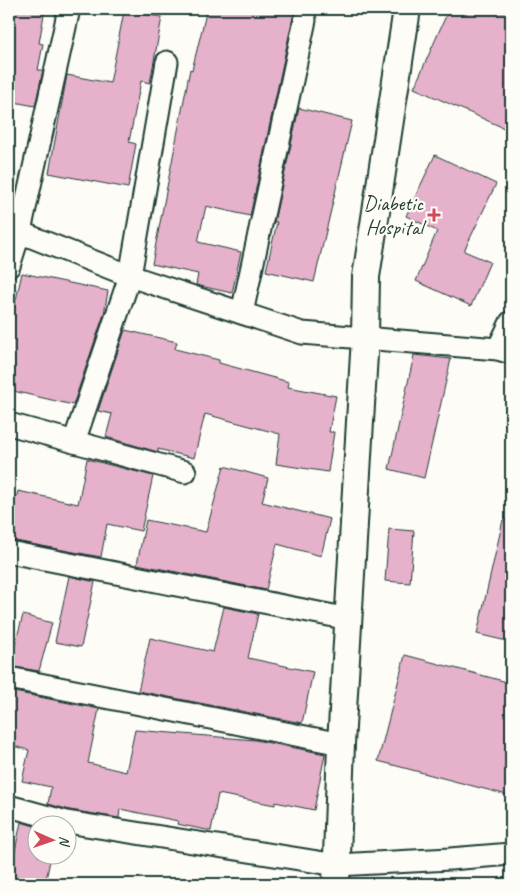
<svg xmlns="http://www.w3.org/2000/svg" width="520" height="893" font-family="Caveat,sans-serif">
	<rect width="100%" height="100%" fill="#fdfcf7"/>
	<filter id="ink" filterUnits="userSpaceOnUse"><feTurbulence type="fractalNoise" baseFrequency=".02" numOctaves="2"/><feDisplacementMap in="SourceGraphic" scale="10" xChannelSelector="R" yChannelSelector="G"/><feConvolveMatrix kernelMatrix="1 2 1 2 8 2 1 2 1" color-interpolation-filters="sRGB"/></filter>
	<g filter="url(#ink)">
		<!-- building -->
		<g fill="#e6b1cb" stroke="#1f3d34">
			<path d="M9 9H45L39 43 43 44 38 70H43L35 106 9 101Z"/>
			<path d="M207 9H300L295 12 293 17 250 216 206 206 198 242 241 252 232 293 196 285 198 274 152 264 190 69 192 70Z"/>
			<path d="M449 9H511V112L504 128 414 88Z"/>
			<path d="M124 11 162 17 150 83 141 81 129 142 136 144 128 188 49 173 67 75 110 83Z"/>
			<path d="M299 108 352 121 314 282 266 271 277 222H274Z"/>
			<path d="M435 155 496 184 464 251 490 262 471 306 416 281 437 231 406 216Z"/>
			<path d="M22 273 108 291 104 314 73 405 9 390V331Z"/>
			<path d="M125 330 177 342 175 349 219 360V363L289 382 288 387 336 396 329 432H334L328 472 276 464 280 434 205 414 194 458 158 449V452L106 437 112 414 98 411Z"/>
			<path d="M414 355 451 359 424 478 389 469Z"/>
			<path d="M87 459 153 476 141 531 107 524 101 557 9 540V494L17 496 18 491 78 504Z"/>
			<path d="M224 466 268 478 262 502 330 519 321 556 277 544 266 590 137 564 146 520 206 532Z"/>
			<path d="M503 520H511V642L477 634Z"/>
			<path d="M389 529 414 531 410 583 385 581Z"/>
			<path d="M69 576 95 582 81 647 55 642Z"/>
			<path d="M224 607 258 614 248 658 313 672 302 723 138 691 150 638 213 652Z"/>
			<path d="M23 615 52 623 39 671 9 666Z"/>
			<path d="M405 655 511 683V796L378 761Z"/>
			<path d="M9 691 99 709 88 763 126 772 135 730 255 740 325 754 314 810 275 802V805L218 794 211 831 177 824 178 821 120 809 119 818 70 810 48 804 51 787 22 781 29 750 9 745Z"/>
			<path d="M21 822 38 827V856H51L45 884H28L9 880Z"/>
		</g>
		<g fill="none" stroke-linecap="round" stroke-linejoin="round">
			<defs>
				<g id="minor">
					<path d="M9 228 130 276 302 333 498 349 511 353"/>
					<path d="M9 266 20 231 69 9"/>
					<path d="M242 313 305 20"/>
					<path d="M498 349 511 322"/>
					<path d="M9 424 185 472"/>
					<path d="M74 442 130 276 167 62"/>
					<path d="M9 552 349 619"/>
					<path d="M9 678 341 744"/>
					<path d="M9 806 67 822 337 865 450 859 511 854"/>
				</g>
				<path id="tertiary" d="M336 884 341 744 365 337 366 277 407 9"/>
			</defs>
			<!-- minor casing -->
			<use href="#minor" stroke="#1f3d34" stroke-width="25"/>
			<!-- tertiary casing -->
			<use href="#tertiary" stroke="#1f3d34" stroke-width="30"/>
			<!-- minor -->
			<use href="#minor" stroke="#fdfcf7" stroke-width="21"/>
			<!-- tertiary -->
			<use href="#tertiary" stroke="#fdfcf7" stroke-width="26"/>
		</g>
	</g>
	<!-- markers -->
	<path fill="#d1495b" stroke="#fdfcf7" stroke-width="2" d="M431.5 207.5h5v5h5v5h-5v5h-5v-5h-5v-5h5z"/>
	<g text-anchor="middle" stroke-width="4.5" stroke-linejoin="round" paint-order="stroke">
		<!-- poi labels -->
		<g font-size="21" fill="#1f3d34" stroke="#fdfcf7" text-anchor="end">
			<text x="423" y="210">Diabetic<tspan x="423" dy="24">Hospital</tspan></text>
		</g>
	</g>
	<!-- margin -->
	<rect width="520" height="893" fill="none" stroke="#fdfcf7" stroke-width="30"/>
	<rect x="15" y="15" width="490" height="863" fill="none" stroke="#1f3d34" stroke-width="2" filter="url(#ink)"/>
	<!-- north arrow -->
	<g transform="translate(52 840) rotate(92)"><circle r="24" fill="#fdfcf7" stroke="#a4b0a9"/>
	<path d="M0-4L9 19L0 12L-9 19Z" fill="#d1495b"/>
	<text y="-8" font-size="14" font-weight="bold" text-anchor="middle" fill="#1f3d34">N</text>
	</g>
</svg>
